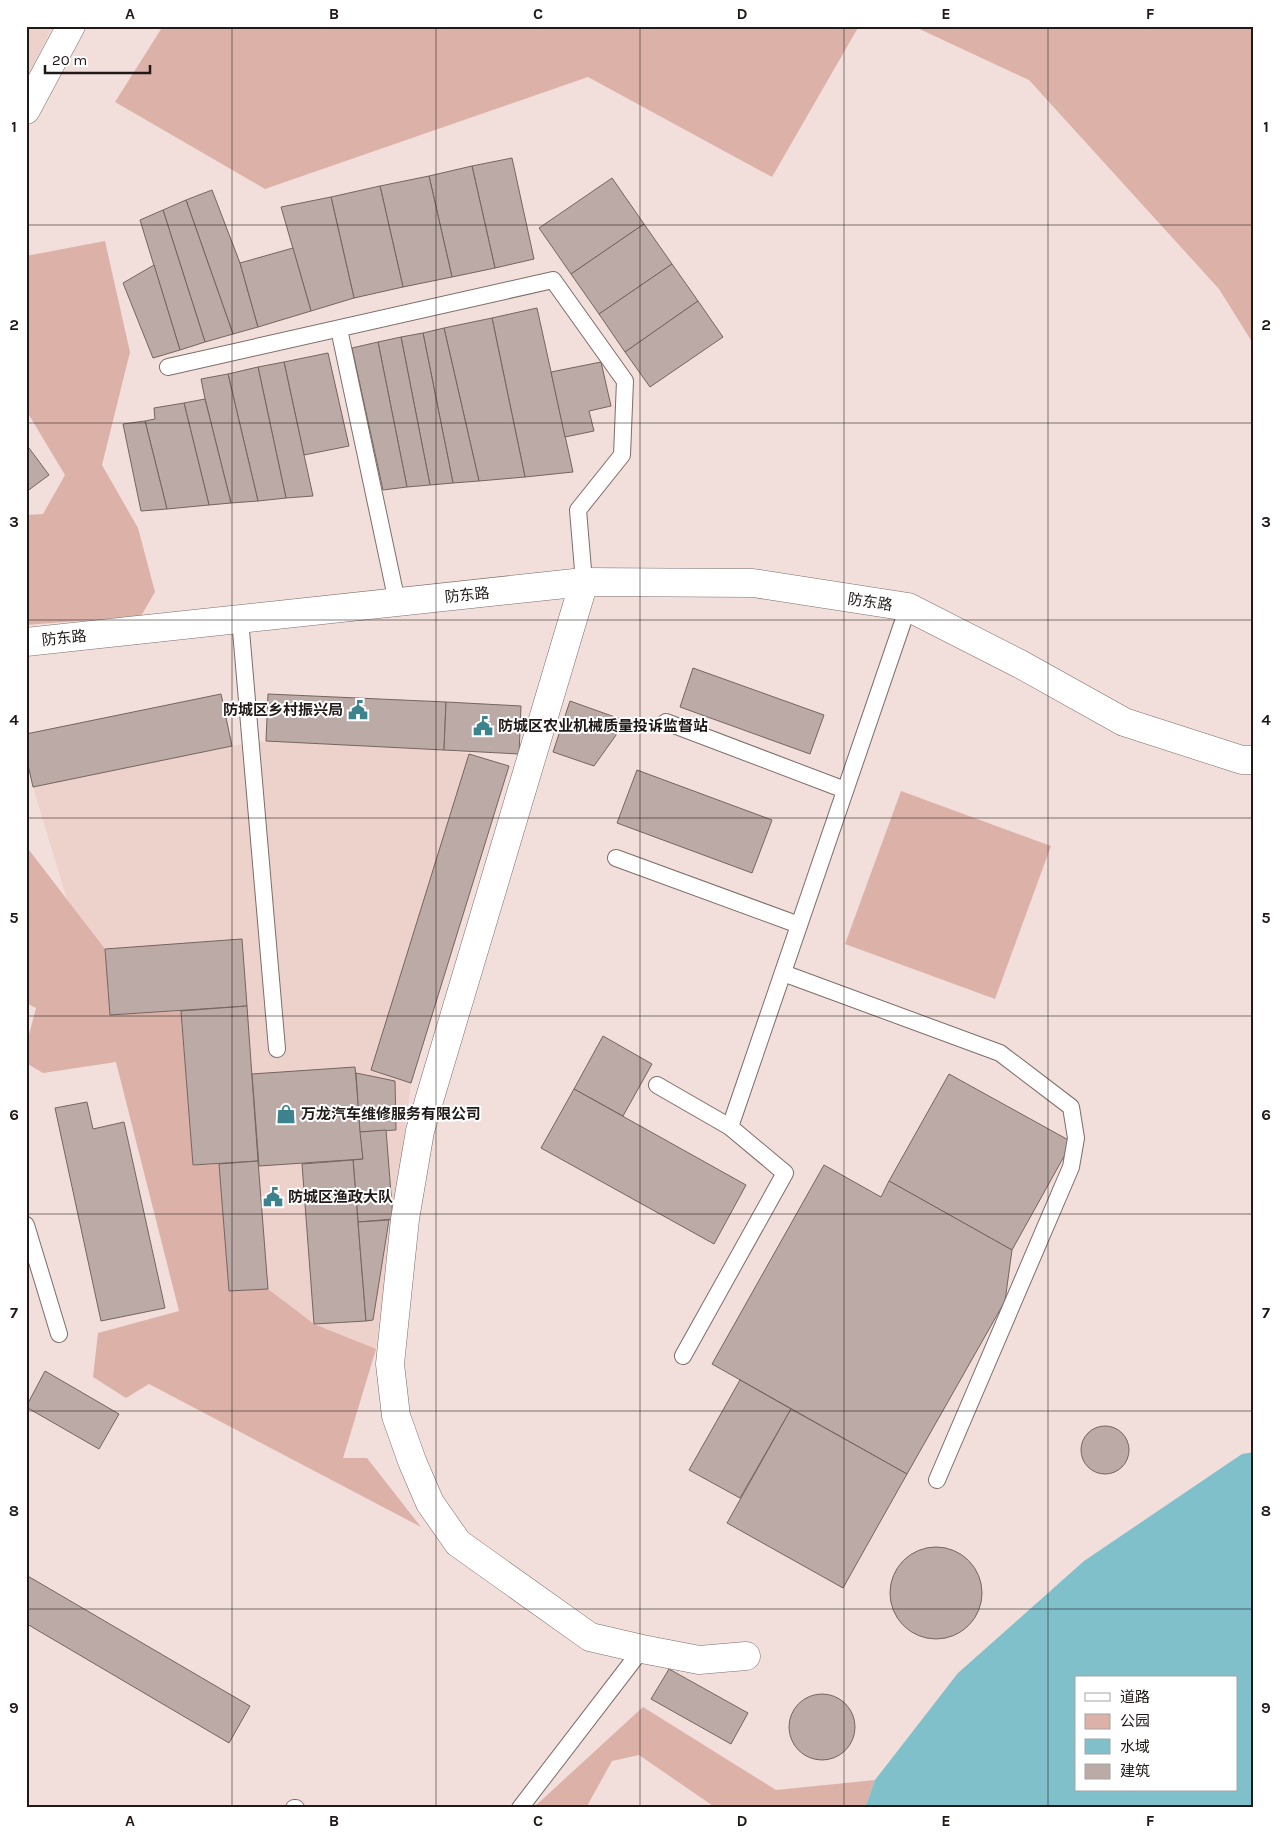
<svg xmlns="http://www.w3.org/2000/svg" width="1280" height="1834" font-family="Karla,'Noto Sans SC',sans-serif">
	<rect width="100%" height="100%" fill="#f2deda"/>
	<!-- built -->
	<g fill="#edd1cb">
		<path d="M26 26H53L26 79Z"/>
		<path d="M266 741 444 750 469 754 509 766 411 1083 376 1349 343 1458 180 1311 116 1062 33 787 232 746Z"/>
	</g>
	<!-- green -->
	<g fill="#dcb2a8">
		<path d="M163 26H859L772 177 588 77 265 189 115 102Z"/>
		<path d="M913 26H1254V345L1219 289 1029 80Z"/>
		<path d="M105 241 130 352 102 465 138 528 155 592 141 616 26 625V515L43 514 65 475 26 410V256Z"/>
		<path d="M901 791 1051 846 995 999 845 944Z"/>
		<path d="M26 846 105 949 110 1015 181 1011 193 1165 219 1164 229 1291 268 1289 314 1324 376 1349 343 1458H367L421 1527 149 1384 126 1398 93 1377 98 1333 179 1311 116 1062 43 1073 26 1063V1046L36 1008 26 1003Z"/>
		<path d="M643 1707 776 1790 875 1780 865 1808H716L639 1755 612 1761 586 1808H533Z"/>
	</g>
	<!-- water -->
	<path fill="#7fc0cb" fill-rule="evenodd" d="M1254 1452V1808H865L875 1780 958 1673 1084 1561 1242 1454ZM1076 1678H1236V1790H1076Z"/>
	<!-- building -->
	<g fill="#bcaaa6" stroke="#756460">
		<path d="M512 158 534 259 495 268 472 166Z"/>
		<path d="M472 166 495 268 452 277 429 176Z"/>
		<path d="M429 176 452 277 403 287 380 186Z"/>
		<path d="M612 178 644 224 571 274 539 228Z"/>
		<path d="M380 186 403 287 354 298 331 197Z"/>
		<path d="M212 190 240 263 258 327 233 334 186 200Z"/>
		<path d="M331 197 354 298 311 311 281 207Z"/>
		<path d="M186 200 233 334 205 342 163 210Z"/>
		<path d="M163 210 205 342 180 350 140 220Z"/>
		<path d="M644 224 672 264 599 314 571 274Z"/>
		<path d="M293 248 311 311 258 327 240 263Z"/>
		<path d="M672 264 698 301 625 352 599 314Z"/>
		<path d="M154 265 180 350 153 358 123 283Z"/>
		<path d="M698 301 723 337 650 387 625 352Z"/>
		<path d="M537 308 573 472 525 477 492 318Z"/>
		<path d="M492 318 525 477 479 481 444 328Z"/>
		<path d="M444 328 479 481 453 483 423 333Z"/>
		<path d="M423 333 453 483 430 485 401 337Z"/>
		<path d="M401 337 430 485 407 487 378 342Z"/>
		<path d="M378 342 407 487 383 490 352 348Z"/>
		<path d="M328 353 349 446 304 455 284 362Z"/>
		<path d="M284 362 304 455 313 496 286 498 258 367Z"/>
		<path d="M601 362 611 406 589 411 594 431 565 437 551 372Z"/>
		<path d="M258 367 286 498 258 501 228 374Z"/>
		<path d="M228 374 258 501 231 503 205 399 201 379Z"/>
		<path d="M205 399 231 503 209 505 184 403Z"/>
		<path d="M184 403 209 505 167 509 145 421 155 419 154 408Z"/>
		<path d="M145 421 167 509 141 511 123 424Z"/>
		<path d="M26 444 49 475 26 492Z"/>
		<path d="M693 668 824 715 810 754 680 707Z"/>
		<path d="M221 694 232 746 33 787 26 756V734Z"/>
		<path d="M268 694 446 702 444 750 266 741Z"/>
		<path d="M570 701 626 721 594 766 553 752Z"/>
		<path d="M446 702 521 706 519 754 444 750Z"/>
		<path d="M469 754 509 766 411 1083 371 1070Z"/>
		<path d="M637 770 772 820 752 873 617 823Z"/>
		<path d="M242 939 247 1006 110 1015 105 949Z"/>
		<path d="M247 1006 258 1161 193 1165 181 1011Z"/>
		<path d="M603 1036 652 1064 623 1116 574 1089Z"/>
		<path d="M355 1067 363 1159 259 1166 252 1074Z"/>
		<path d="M356 1073 395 1081 396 1130 360 1132Z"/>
		<path d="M949 1074 1072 1142 1012 1250 889 1181Z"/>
		<path d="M574 1089 746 1185 714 1244 541 1148Z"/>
		<path d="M87 1102 93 1129 124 1122 165 1308 101 1321 55 1108Z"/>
		<path d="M386 1130 393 1219 358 1222 353 1160 363 1159 360 1132Z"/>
		<path d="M353 1160 366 1321 314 1324 302 1164Z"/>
		<path d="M258 1161 268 1289 229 1291 219 1164Z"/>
		<path d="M824 1165 881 1197 889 1181 1012 1250 1005 1301 907 1474 712 1364Z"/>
		<path d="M389 1220 373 1320 366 1321 358 1222Z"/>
		<path d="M45 1371 119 1414 99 1449 26 1407Z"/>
		<path d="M740 1380 791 1409 740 1498 689 1470Z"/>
		<path d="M791 1409 907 1474 843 1588 727 1523Z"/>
		<circle cx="1105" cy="1450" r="24"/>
		<circle cx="936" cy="1593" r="46"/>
		<path d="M26 1575 250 1706 229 1743 27 1624 26 1626Z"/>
		<path d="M669 1669 748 1713 731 1744 651 1699Z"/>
		<circle cx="822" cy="1727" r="33"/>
	</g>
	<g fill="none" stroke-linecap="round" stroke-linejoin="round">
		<defs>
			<g id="lane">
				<path d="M339 329 397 602"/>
				<path d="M168 367 553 280 625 381 622 455 578 510 584 582"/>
				<path d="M240 619 277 1049"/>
				<path d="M666 722 845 790"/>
				<path d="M616 858 799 925"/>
				<path d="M783 973 1000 1053 1071 1107 1076 1138 1071 1167 937 1480"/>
				<path d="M657 1085 730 1127 785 1173 683 1356"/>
				<path d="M730 1127 908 607"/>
				<path d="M26 1225 59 1334"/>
				<path d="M294 1808H296"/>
				<path d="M520 1808 642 1649"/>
			</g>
			<g id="street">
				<path d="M26 110 71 26"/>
				<path d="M584 582 420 1131 405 1219 390 1364 396 1416 412 1461 430 1503 458 1543 590 1637 642 1649 699 1660 746 1656"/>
			</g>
			<path id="primary" d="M26 642 584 582 753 583 908 607 1020 664 1124 722 1242 760H1254"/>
		</defs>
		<!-- lane casing -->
		<use href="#lane" stroke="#7e6d69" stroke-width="18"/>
		<!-- street casing -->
		<use href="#street" stroke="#7e6d69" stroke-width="29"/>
		<!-- primary casing -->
		<use href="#primary" stroke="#7e6d69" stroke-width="29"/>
		<!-- lane -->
		<use href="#lane" stroke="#fff" stroke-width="16"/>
		<!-- street -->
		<use href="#street" stroke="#fff" stroke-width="28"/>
		<!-- primary -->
		<use href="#primary" stroke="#fff" stroke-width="28"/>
	</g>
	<!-- grid -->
	<path fill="none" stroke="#201918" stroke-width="1" stroke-opacity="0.55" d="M232 26V1808M436 26V1808M640 26V1808M844 26V1808M1048 26V1808M26 225H1254M26 423H1254M26 620H1254M26 818H1254M26 1016H1254M26 1214H1254M26 1411H1254M26 1609H1254"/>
	<!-- icons -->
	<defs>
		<symbol id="civic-bare" viewBox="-9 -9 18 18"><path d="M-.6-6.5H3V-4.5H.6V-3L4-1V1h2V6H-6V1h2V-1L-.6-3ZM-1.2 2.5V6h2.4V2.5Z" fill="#3c838d" stroke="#fff" stroke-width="2.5" paint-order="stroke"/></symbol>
		<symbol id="shop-bare" viewBox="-9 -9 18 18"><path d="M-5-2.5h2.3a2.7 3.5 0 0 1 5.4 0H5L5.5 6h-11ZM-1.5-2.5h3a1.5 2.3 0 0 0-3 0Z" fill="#3c838d" stroke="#fff" stroke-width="2.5" paint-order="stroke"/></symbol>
	</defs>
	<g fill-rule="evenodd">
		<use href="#civic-bare" x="344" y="696" width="28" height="28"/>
		<use href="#civic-bare" x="469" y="712" width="28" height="28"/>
		<use href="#shop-bare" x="272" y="1100" width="28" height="28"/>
		<use href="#civic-bare" x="259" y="1183" width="28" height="28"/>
	</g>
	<g text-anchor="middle" stroke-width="4" stroke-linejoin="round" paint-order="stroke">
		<!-- street labels -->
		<g font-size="15" fill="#201918" stroke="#fff">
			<text transform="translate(467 595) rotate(-6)" y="5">防东路</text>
			<text transform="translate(870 602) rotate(9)" y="5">防东路</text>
			<text transform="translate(64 638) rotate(-6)" y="5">防东路</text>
		</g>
		<!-- poi labels -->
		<g font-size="15" font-weight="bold" fill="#201918" stroke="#fff" text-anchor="start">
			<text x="343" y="715" text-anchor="end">防城区乡村振兴局</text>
			<text x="498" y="731">防城区农业机械质量投诉监督站</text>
			<text x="301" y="1119">万龙汽车维修服务有限公司</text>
			<text x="288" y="1202">防城区渔政大队</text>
		</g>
	</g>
	<!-- border -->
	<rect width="1280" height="1834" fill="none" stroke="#ffffff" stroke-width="55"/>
	<!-- legend -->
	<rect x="1075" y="1676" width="162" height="115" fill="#ffffff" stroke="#a6a3a3"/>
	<rect x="1085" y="1693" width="25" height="8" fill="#ffffff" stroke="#a6a3a3"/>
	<text x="1120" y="1702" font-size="15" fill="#201918">道路</text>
	<rect x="1085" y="1714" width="25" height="15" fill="#dcb2a8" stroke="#a6a3a3"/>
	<text x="1120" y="1726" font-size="15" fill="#201918">公园</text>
	<rect x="1085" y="1739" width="25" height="15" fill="#7fc0cb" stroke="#a6a3a3"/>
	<text x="1120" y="1752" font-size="15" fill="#201918">水域</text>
	<rect x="1085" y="1764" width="25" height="15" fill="#bcaaa6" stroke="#a6a3a3"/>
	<text x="1120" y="1776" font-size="15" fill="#201918">建筑</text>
	<!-- scale -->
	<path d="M45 65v8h105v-8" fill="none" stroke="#201918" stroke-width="2.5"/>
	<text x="52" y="65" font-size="15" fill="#201918" stroke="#ffffff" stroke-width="4" paint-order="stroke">20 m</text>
	<rect x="28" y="28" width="1224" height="1778" fill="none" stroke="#201918" stroke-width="2"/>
	<g font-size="16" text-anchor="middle" font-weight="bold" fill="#201918">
		<text x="130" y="19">A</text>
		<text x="334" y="19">B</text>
		<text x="538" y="19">C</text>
		<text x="742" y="19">D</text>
		<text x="946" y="19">E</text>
		<text x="1150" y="19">F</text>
		<text x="14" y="132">1</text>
		<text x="1266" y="132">1</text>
		<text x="14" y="330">2</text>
		<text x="1266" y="330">2</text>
		<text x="14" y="527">3</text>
		<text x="1266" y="527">3</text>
		<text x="14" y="725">4</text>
		<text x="1266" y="725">4</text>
		<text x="14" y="923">5</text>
		<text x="1266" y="923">5</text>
		<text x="14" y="1120">6</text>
		<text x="1266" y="1120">6</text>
		<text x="14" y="1318">7</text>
		<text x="1266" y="1318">7</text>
		<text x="14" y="1516">8</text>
		<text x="1266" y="1516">8</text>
		<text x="14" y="1713">9</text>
		<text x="1266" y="1713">9</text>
		<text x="130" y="1826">A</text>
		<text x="334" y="1826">B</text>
		<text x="538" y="1826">C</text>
		<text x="742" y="1826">D</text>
		<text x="946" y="1826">E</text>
		<text x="1150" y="1826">F</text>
	</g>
</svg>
